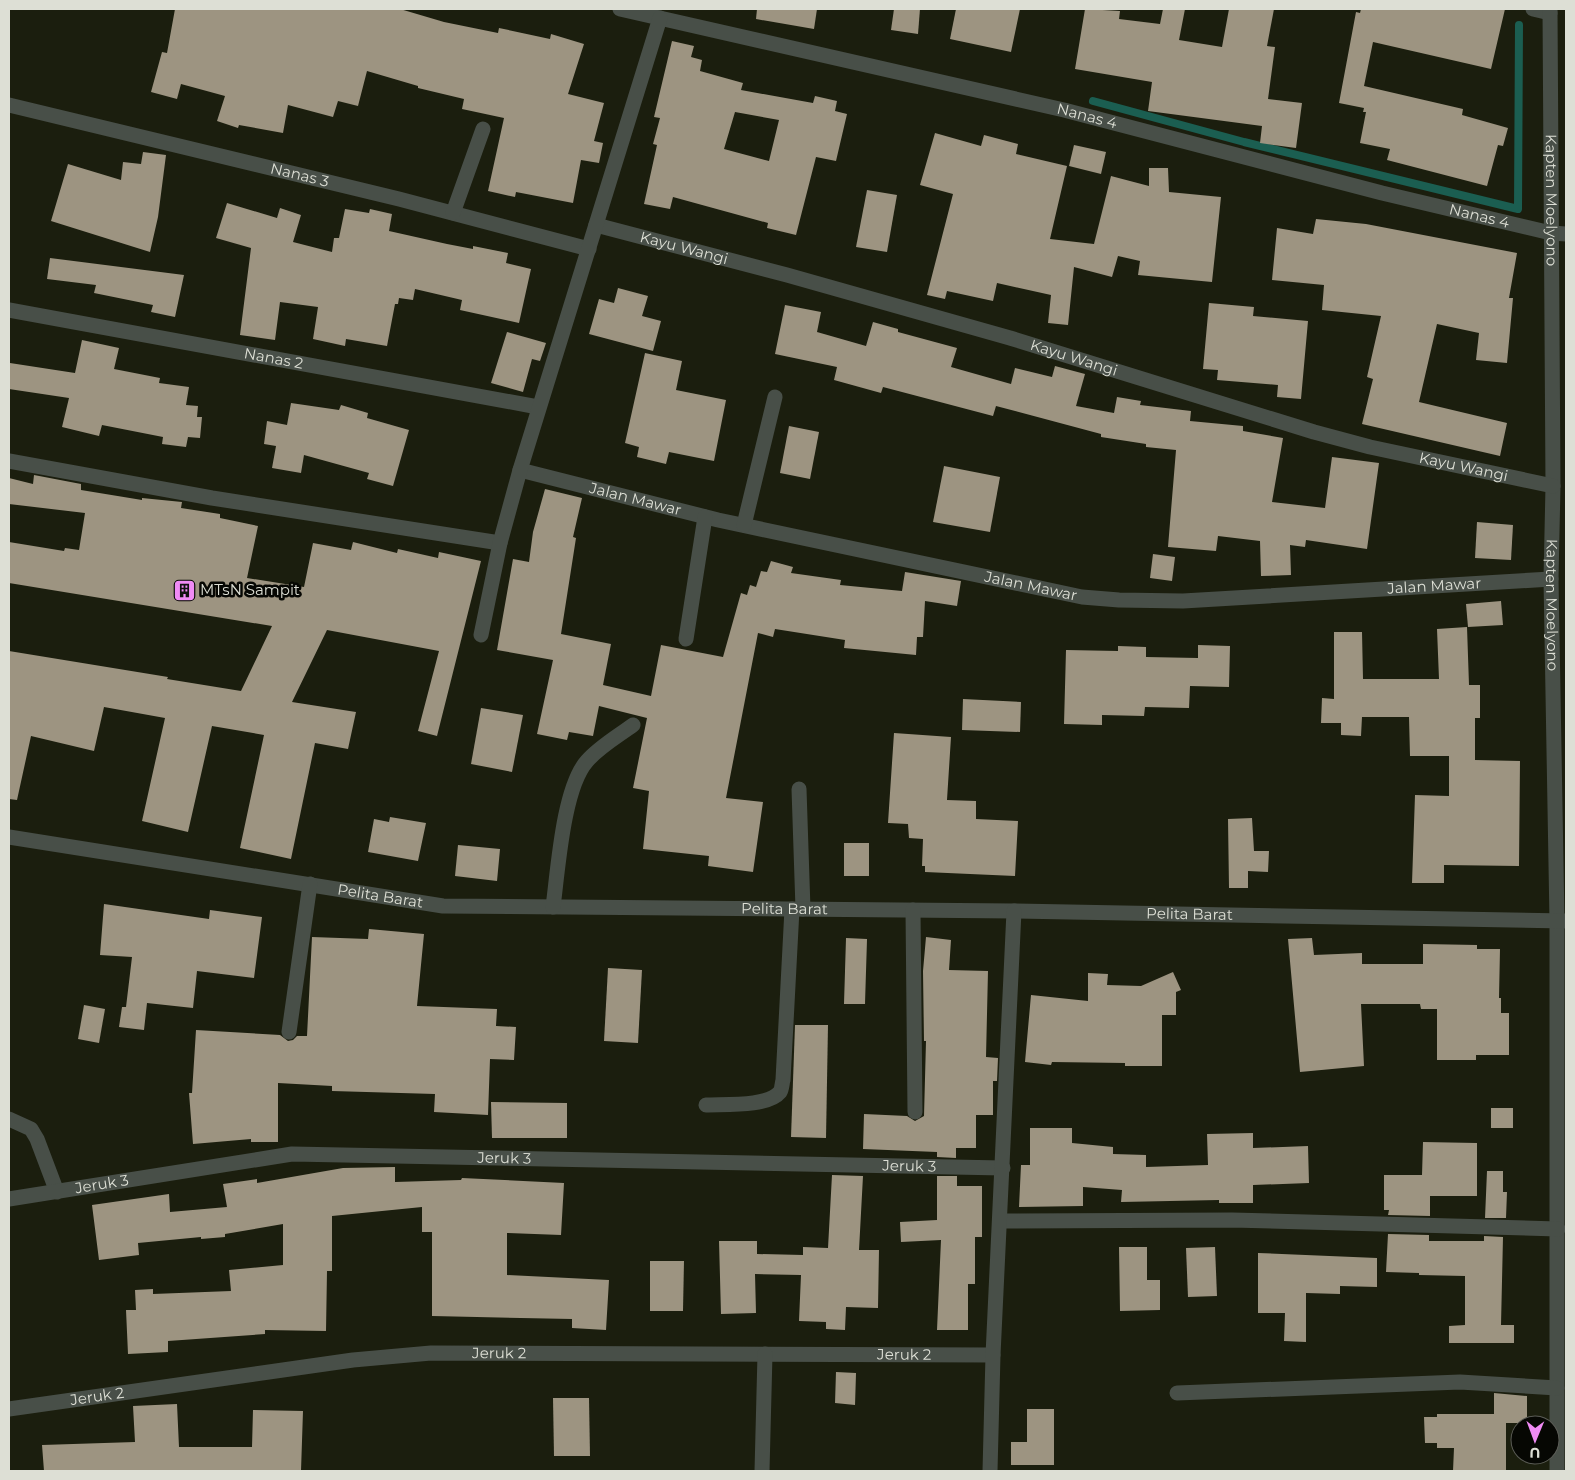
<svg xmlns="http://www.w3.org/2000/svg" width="1575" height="1480" font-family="Montserrat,sans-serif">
	<rect width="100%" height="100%" fill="#1b1e0e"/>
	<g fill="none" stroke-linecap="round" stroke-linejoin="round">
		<!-- stream -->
		<path stroke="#1b5e51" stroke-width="8" d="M1093 101 1244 142 1518 209 1519 25"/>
	</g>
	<!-- building -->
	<g fill="#9d9481" fill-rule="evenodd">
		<path d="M175 9H400L444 22 498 33 499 28 550 39 551 34 584 44 568 94 604 103 594 141 603 143 599 163 581 160 573 203 516 192 515 197 488 191 504 118 462 109 464 99 418 88V86L367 71 358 106 338 101 333 117 288 105 283 133 239 125 238 128 217 121 225 96 181 84 177 99 151 92 162 52 167 53Z"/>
		<path d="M757 9H817L814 29 756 19Z"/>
		<path d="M894 9H920L918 34 891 30Z"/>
		<path d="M956 9H1020L1011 52 950 39Z"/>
		<path d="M1085 9 1120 11 1119 19 1160 24 1163 9H1185L1179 40 1222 47 1229 9H1274L1267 46 1275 47 1268 99 1302 103 1296 148 1260 143 1262 126 1148 111 1152 82 1075 69Z"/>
		<path d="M1361 9H1505L1491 69 1373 42 1364 86 1463 109 1462 115 1508 128 1503 146 1498 145 1487 186 1387 160 1390 149 1360 143 1366 112H1363L1364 108 1339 103 1356 12 1360 13Z"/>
		<path d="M672 41 694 46 691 57 702 60 700 71 743 83 741 90 813 103 815 96 837 101 835 111 847 114 836 161 816 157 796 235 767 228 768 223 673 197 670 209 644 204 657 145 653 144 660 118 654 117ZM735 112 779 120 769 161 724 149Z"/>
		<path d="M935 133 981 146 984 135 1018 144 1016 154 1067 166 1050 239 1094 244 1111 176 1149 186V168H1168L1169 192 1221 197 1212 282 1138 275 1140 261 1118 256 1112 277 1074 267 1068 325 1048 323 1051 295 997 283 993 301 947 291 945 299 927 295 953 194 920 185Z"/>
		<path d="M1074 145 1106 152 1101 174 1069 166Z"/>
		<path d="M143 152 166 155 158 217 150 252 51 221 68 164 121 180 123 162 141 164Z"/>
		<path d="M867 190 897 195 887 252 856 247Z"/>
		<path d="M227 203 277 218 280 208 301 215 293 242 332 252 334 238H339L345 209 369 213 370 209 392 214 389 231 447 244 473 249V246L508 253 506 263 531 269 519 323 460 310 462 300 415 289 413 300 399 298 398 304H395L387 346 346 339 345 346 313 339 318 307 280 302 275 340 240 335 251 248 216 238Z"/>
		<path d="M1316 219 1366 224 1517 253 1509 298H1513L1507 363 1476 360 1479 333 1437 324 1419 402 1507 423 1500 456 1362 424 1373 379 1367 377 1381 316 1322 310 1324 285 1272 280 1277 228 1313 234Z"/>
		<path d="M50 258 184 275 175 317 151 312 153 305 94 293 96 285 47 279Z"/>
		<path d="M618 288 648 296 642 316 661 321 653 351 589 334 599 299 614 303Z"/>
		<path d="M1209 303 1254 307 1253 316 1308 321 1301 399 1277 397 1278 385 1217 380 1218 370 1203 369Z"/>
		<path d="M785 305 821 312 817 332 866 346 873 322 898 329V332L957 348 951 367 1011 384 1015 368 1052 377 1055 366 1085 374 1076 406 1114 413 1117 397 1141 401 1140 405 1191 411 1190 421 1243 426V431L1283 438 1272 502 1325 508 1332 457 1379 463 1367 549 1306 540 1305 547 1290 545 1291 575 1261 576 1260 541 1218 536 1216 551 1168 547 1176 450 1146 447V444L1101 437V434L996 406 993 416 883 387 881 393 834 380 837 367 775 354Z"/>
		<path d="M507 332 546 343 540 361 532 359 523 392 491 383Z"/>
		<path d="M82 340 119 348 114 369 160 378 159 383 189 387 186 405 198 406 197 417H202L200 438 188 437 186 447 162 444 163 437 102 425 99 436 62 427 69 398 9 389 10 363 75 373Z"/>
		<path d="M645 353 682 361 676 390 726 400 714 461 669 452 666 464 637 457 639 447 625 443Z"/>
		<path d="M291 403 339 410 341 405 368 413 367 418 409 430 393 486 367 479 369 473 304 455 301 473 272 468 276 446 264 444 267 421 287 425Z"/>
		<path d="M789 426 819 432 810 479 780 473Z"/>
		<path d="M944 466 1000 477 990 532 933 522Z"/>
		<path d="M34 475 81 484V490L142 500V498L182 502 181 508 220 514V518L258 526 247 578 304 587 313 543 351 550 353 542 397 553 398 549 438 558 439 552 481 561 437 736 418 731 439 651 327 630 292 702 356 712 348 749 315 743 291 859 240 848 264 735 212 726 188 832 142 821 165 718 104 707 94 751 31 736 17 800 9 799V651L168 677 167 679 241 691 272 626 9 583V542L64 551 65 548 79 550 85 513 9 504V478L33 484Z"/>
		<path d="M545 489 582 498 573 537 576 538 561 634 611 644 603 685 651 696 661 645 723 657 741 593 747 595 750 585 756 587 761 571 767 572 771 561 793 567 791 573 841 580 840 585 902 591 905 572 961 581 957 606 925 601 923 637H917L916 655 844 648 845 640 775 629 773 637 758 633 726 798 763 802 753 872 708 866 709 856 643 849 649 791 633 788 647 718 599 706 593 736 569 732 567 740 537 734 553 660 497 650 513 559 529 562 533 532Z"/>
		<path d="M1477 522 1513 525 1511 560 1475 558Z"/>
		<path d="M1153 554 1175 557 1172 581 1150 578Z"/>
		<path d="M1501 601 1503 625 1468 627 1466 604Z"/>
		<path d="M1467 627 1469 685H1480V718H1475V760L1520 761 1519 866 1444 865V883H1412L1415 795 1449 796V756H1410L1409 717H1362L1361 736 1341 735V723H1321L1322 698 1334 699V632H1362L1363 679H1439L1437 629Z"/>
		<path d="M1198 645 1230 646 1229 687 1190 686 1189 708 1145 707 1144 716 1102 715V725L1064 724 1066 650 1118 651V646L1146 647V657L1198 658Z"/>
		<path d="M963 699 1021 702 1020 732 962 730Z"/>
		<path d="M481 708 523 715 512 772 471 764Z"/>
		<path d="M894 733 951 737 947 800 976 801V819L1018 821 1015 876 925 872V866H922L923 839 909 838 908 824 888 823Z"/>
		<path d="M390 817 426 823 418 861 368 852 374 819 389 822Z"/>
		<path d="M1252 818 1254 851H1269L1268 872 1248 871V888H1229L1228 819Z"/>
		<rect x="844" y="843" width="25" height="33"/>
		<path d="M458 845 500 849 497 881 455 876Z"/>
		<path d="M104 904 209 919 210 910 262 917 254 978 197 971 193 1008 147 1003 144 1030 119 1027 122 1007H126L132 957 100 955Z"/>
		<path d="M369 929 424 934 417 1006 497 1009 496 1026 516 1027 514 1060 490 1059 488 1115 434 1112 435 1094 332 1091V1086L278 1083V1142H251V1139L193 1144 189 1093H192L196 1030 280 1035 288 1041 293 1040 297 1036H307L312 937 368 939Z"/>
		<path d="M926 937 951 940 949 970 988 971 986 1057 998 1058 997 1081H993V1115H976V1148H956V1158L937 1157V1152L863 1149 864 1114 907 1116 915 1121 924 1116 926 1041H924L923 971Z"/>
		<path d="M846 938 867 939 865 1004H844Z"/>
		<path d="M1312 938 1314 955 1362 953V964H1423V944L1477 945V949H1500L1499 998H1501V1013H1509V1055H1476V1060H1437V1009H1421L1420 1004H1361L1364 1066 1300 1072 1288 939Z"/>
		<path d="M608 968 642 970 638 1043 604 1041Z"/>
		<path d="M1173 972 1181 990 1176 992V1015H1162V1066H1125V1063L1052 1062 1051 1065 1025 1062 1031 995 1088 1001V973L1108 974 1107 985 1141 986Z"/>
		<path d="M84 1005 105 1009 99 1043 78 1039Z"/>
		<path d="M795 1025H828L826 1138 791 1137Z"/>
		<path d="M491 1102 567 1103V1138H492Z"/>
		<rect x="1491" y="1108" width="22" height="20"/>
		<path d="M1030 1128H1072V1143L1113 1147V1154L1146 1155V1167L1208 1165 1207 1134 1253 1133V1148L1308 1146 1309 1183 1253 1185V1203H1219V1200L1121 1202 1122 1190 1083 1187V1206L1019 1207 1021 1165H1030Z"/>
		<path d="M1423 1142 1477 1143V1196H1430V1216L1388 1215 1389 1210H1384V1175H1422Z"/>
		<path d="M395 1167V1182L461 1180 462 1178 564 1183 561 1235 507 1233V1275L609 1280 606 1330 572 1328V1319L432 1316V1232H422V1207L332 1216V1271H327L326 1331 265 1330V1334L168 1341V1352L128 1354 126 1310H136L135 1290 153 1289V1294L231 1291 229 1270 283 1265V1224L225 1234V1237L201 1239V1237L138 1243 139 1255 99 1260 92 1205 169 1194 170 1212 227 1207 223 1184 257 1179V1183L343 1168Z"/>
		<path d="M1487 1171H1503V1192H1507L1506 1218H1485Z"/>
		<path d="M832 1175 863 1176 859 1250H879L878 1308 846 1307 845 1330 826 1329V1322L799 1321 801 1275 755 1274 756 1313 721 1314 719 1241H757V1254L803 1255V1247L828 1248Z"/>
		<path d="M937 1176H957V1186H982V1237H975V1284H968V1330H937L941 1240 901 1242 900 1222 937 1220Z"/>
		<path d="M1388 1234 1429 1235V1241H1484V1236L1503 1237 1501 1325H1514V1343H1449V1326L1465 1325V1276L1419 1275V1273L1386 1272Z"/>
		<path d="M1119 1247H1147V1280H1160V1310L1120 1311Z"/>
		<path d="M1215 1247 1217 1296 1188 1297 1186 1248Z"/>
		<path d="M1258 1253 1377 1258V1287L1340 1286V1294L1306 1293V1342L1284 1341 1285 1313H1258Z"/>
		<path d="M650 1261H684L683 1311H650Z"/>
		<path d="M836 1372 856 1373 855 1405 835 1403Z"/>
		<path d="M1494 1393 1527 1396V1423H1506V1471H1453L1454 1448H1437V1443H1425L1424 1417H1437V1414H1494Z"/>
		<path d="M553 1398H589L590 1456H554Z"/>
		<path d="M177 1404 179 1447H252L253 1410 303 1411 301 1471H44L42 1445 135 1442 133 1406Z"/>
		<path d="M1027 1409H1054V1465H1011V1442H1027Z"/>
	</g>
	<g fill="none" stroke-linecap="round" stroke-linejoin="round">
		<!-- minor -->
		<g stroke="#484f48" stroke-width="15">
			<path id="s1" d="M620 9 1064 110 1382 193 1551 233 1566 234"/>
			<path d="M1533 9 1550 13"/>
			<path id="s2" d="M1550 9 1553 486 1551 579 1557 921V1471"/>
			<path id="s3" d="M9 105 399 199 589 249"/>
			<path d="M453 213 483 129"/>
			<path id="s4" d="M596 225 787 275 1010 338 1314 432 1370 447 1553 486"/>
			<path id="s5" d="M9 310 538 407"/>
			<path d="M9 461 212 498 500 543"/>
			<path id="s6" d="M520 470 718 520 1082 597 1119 600 1183 601 1551 579"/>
			<path d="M744 525 775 397"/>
			<path d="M481 635 500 543 520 470 660 18"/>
			<path d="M686 639 705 517"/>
			<path d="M799 789 803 909"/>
			<path id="s7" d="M9 837 443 906 1014 911 1566 921"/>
			<path d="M553 907C558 870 563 788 587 761 599 747 618 736 633 725"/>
			<path d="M913 910 915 1112"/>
			<path d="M289 1032 310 884"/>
			<path d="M706 1105C724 1104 768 1107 780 1092 782 1089 782 1083 783 1080L792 909"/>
			<path d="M9 1119 31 1129 37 1139 57 1192"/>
			<path id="s8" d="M9 1199 292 1154 1003 1168"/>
			<path d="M1000 1221 1232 1220 1558 1229"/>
			<path d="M1177 1393 1460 1382 1557 1388"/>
			<path id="s9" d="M9 1409 353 1360 431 1353 993 1355"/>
			<path d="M762 1471 765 1354"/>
			<path d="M990 1471 993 1355 1014 911"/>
		</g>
	</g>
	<!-- icons -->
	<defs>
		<symbol id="building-square" viewBox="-11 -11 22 22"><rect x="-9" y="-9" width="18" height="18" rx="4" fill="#f08bf5" stroke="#060703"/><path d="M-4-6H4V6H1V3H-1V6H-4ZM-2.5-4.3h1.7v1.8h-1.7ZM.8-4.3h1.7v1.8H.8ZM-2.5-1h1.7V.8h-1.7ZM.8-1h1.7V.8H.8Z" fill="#111"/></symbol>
	</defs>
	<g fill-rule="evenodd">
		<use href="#building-square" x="172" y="578" width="25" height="25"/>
	</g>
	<g text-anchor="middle" stroke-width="5" stroke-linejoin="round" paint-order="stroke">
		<!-- street labels -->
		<g font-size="15" fill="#dddfd5" stroke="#060703">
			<text dy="5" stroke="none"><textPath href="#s1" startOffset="479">Nanas 4</textPath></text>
			<text dy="5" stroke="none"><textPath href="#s3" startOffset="299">Nanas 3</textPath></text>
			<text dy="5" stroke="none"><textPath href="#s2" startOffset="191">Kapten Moelyono</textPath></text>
			<text dy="5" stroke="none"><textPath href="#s1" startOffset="884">Nanas 4</textPath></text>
			<text dy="5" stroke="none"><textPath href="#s4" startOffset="91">Kayu Wangi</textPath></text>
			<text dy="5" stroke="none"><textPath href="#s4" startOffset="496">Kayu Wangi</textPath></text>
			<text dy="5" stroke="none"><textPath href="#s5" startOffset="269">Nanas 2</textPath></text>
			<text dy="5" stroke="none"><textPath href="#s4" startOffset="901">Kayu Wangi</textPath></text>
			<text dy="5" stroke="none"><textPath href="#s6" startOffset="119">Jalan Mawar</textPath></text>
			<text dy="5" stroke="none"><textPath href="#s6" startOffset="524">Jalan Mawar</textPath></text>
			<text dy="5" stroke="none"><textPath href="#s6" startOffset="929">Jalan Mawar</textPath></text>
			<text dy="5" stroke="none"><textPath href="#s2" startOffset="596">Kapten Moelyono</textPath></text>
			<text dy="5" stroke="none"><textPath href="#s7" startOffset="376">Pelita Barat</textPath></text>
			<text dy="5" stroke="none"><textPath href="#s7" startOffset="781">Pelita Barat</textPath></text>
			<text dy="5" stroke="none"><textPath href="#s7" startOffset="1186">Pelita Barat</textPath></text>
			<text dy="5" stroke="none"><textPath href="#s8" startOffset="499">Jeruk 3</textPath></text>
			<text dy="5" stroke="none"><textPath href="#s8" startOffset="904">Jeruk 3</textPath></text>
			<text dy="5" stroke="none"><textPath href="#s8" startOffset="94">Jeruk 3</textPath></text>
			<text dy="5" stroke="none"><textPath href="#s9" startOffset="494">Jeruk 2</textPath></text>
			<text dy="5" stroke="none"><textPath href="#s9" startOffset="899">Jeruk 2</textPath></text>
			<text dy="5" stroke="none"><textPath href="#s9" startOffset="89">Jeruk 2</textPath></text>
		</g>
		<!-- poi labels -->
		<g font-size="15" fill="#dddfd5" stroke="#060703" text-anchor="start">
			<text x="200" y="595">MTsN Sampit</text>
		</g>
	</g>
	<!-- border -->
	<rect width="1575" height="1480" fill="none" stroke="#dddfd5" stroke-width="20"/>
	<!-- north arrow -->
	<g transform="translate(1535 1440) rotate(181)"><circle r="24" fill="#060703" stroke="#5c5d57"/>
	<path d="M0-4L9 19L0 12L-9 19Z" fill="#f08bf5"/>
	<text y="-8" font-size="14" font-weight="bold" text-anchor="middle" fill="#dddfd5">U</text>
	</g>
</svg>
